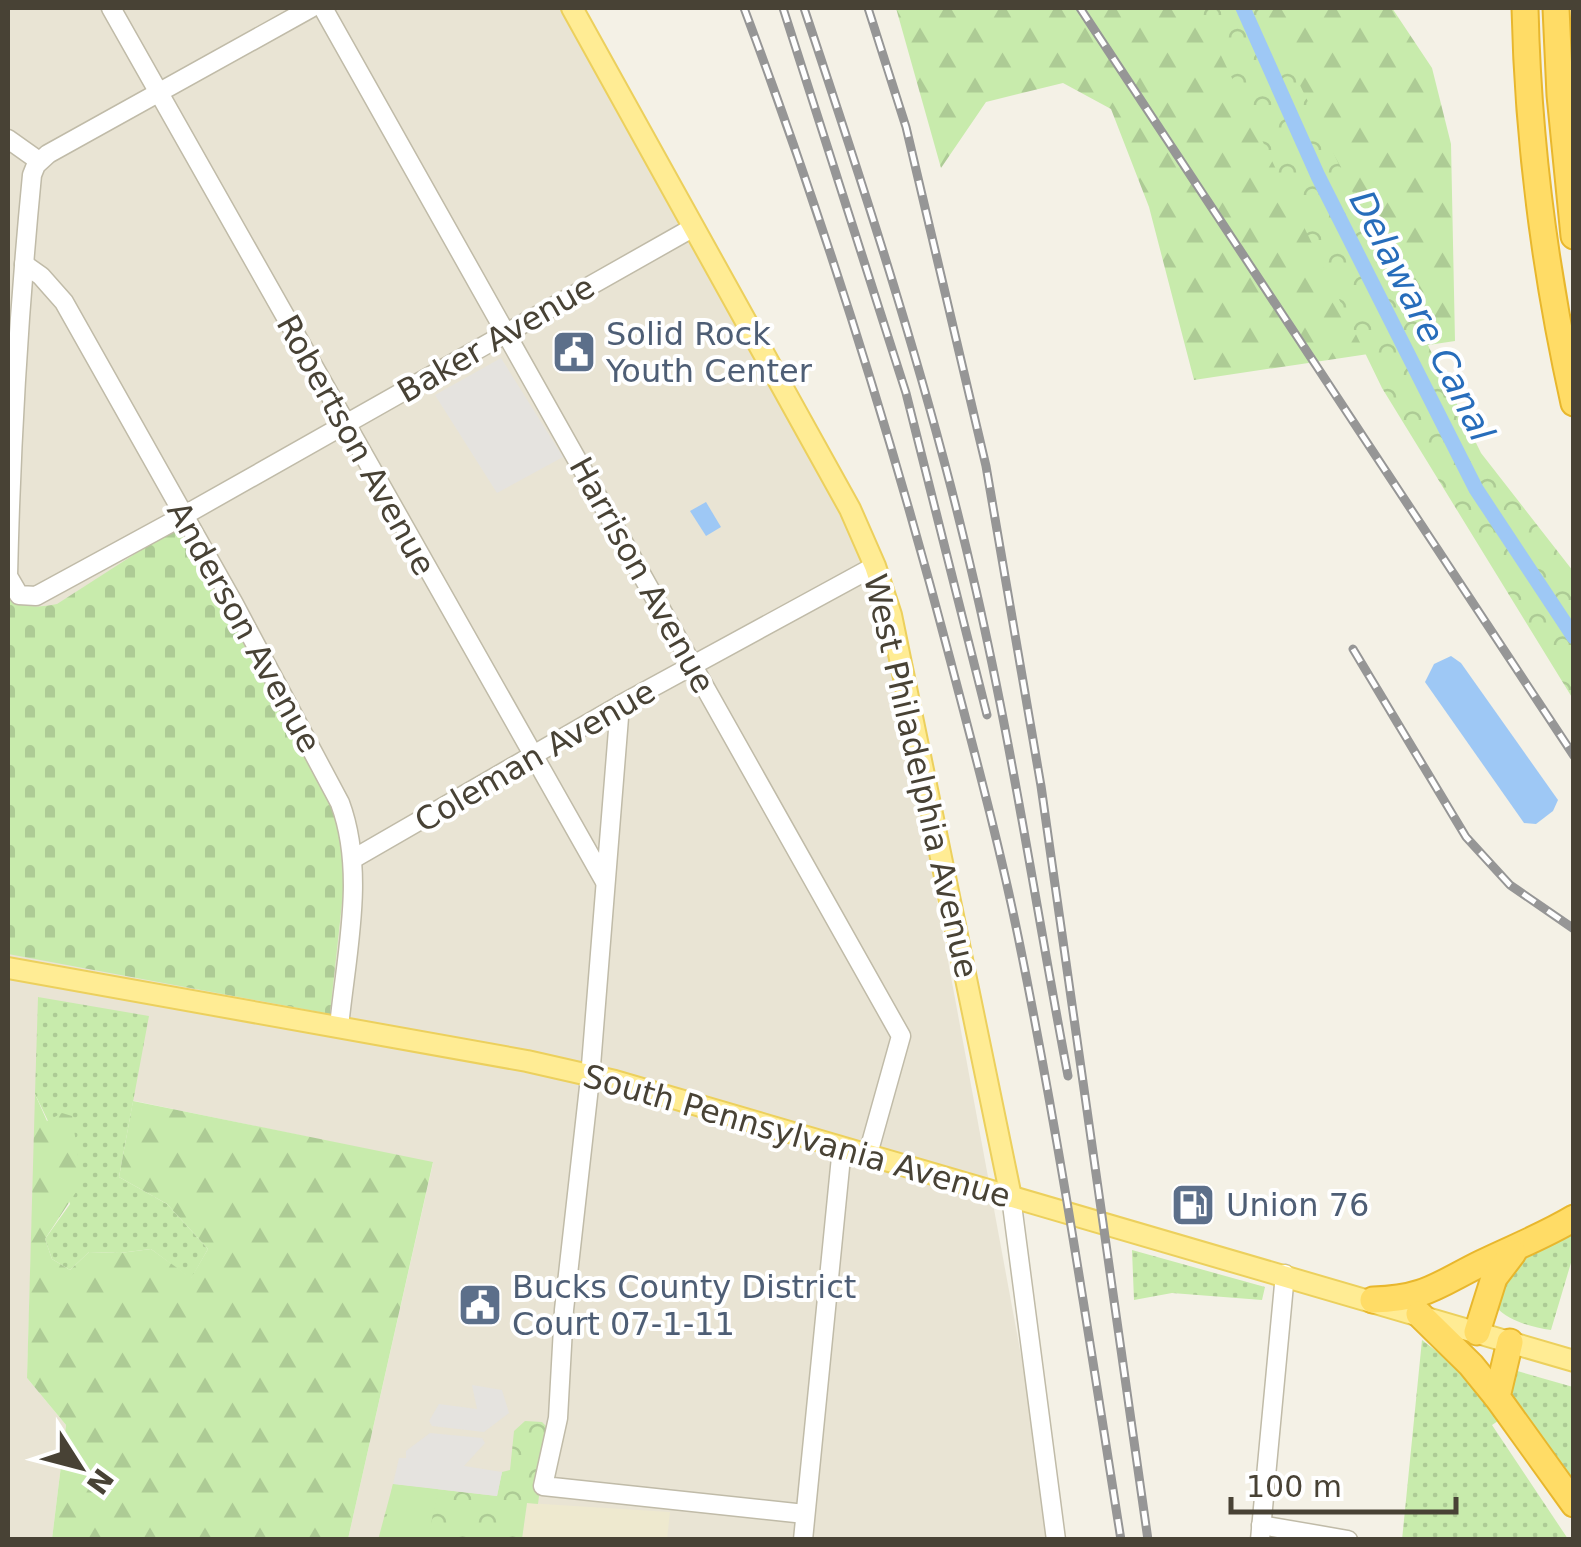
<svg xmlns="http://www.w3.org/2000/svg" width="1581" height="1547" font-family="'DejaVu Sans',sans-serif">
	<defs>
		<pattern id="grass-dots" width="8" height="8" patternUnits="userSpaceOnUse" patternTransform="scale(2.5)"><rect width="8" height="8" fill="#c8ebac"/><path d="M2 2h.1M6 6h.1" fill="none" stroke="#adcb95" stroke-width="1.8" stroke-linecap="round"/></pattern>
		<pattern id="forest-firs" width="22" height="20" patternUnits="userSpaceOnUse" patternTransform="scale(2.5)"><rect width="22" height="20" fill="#c8ebac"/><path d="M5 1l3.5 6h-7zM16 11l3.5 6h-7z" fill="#adcb95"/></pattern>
		<pattern id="cemetery-stones" width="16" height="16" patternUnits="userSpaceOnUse" patternTransform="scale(2.5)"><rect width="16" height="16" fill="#c8ebac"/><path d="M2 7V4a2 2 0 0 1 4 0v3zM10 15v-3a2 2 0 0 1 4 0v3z" fill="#adcb95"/></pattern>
		<pattern id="park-crowns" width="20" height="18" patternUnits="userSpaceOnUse" patternTransform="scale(2.5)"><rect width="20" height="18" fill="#c8ebac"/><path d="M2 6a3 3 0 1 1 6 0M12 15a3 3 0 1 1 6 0" fill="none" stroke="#adcb95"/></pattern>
	</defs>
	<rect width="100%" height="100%" fill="#f4f1e6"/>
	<!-- residential -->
	<path fill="#e9e4d4" d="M8 8H571L875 566 1055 1539H348L433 1163 130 1100 39 997 27 1378 66 1425 52 1539 8 1540Z"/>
	<!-- education -->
	<path fill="#eee9cf" d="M527 1503 670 1512 667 1539 522 1540Z"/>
	<!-- grass -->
	<g fill="url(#grass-dots)">
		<path d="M38 997 149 1016 119 1177 167 1204 208 1249 191 1279 151 1249 120 1253 89 1252 70 1270 52 1259 45 1239 70 1204 48 1121 35 1094Z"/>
		<path d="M1573 1232V1256L1551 1330C1531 1327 1509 1321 1496 1307 1503 1264 1539 1250 1573 1232Z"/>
		<path d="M1132 1250 1265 1287 1262 1300 1172 1293 1134 1300Z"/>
		<path d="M1422 1340 1465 1373 1498 1421 1492 1425 1568 1539 1402 1540Z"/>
		<path d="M1514 1370 1573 1387V1494L1509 1398Z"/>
	</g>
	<!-- forest -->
	<g fill="url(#forest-firs)">
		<path d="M896 8H1392L1432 68 1451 144 1455 341 1194 380 1149 207 1111 109 1063 83 986 102 941 168Z"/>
		<path d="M35 1094 47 1121 62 1113 72 1116 82 1183 45 1239 52 1259 70 1270 89 1252 120 1253 151 1249 191 1278 208 1249 167 1204 119 1177 133 1101 433 1162 348 1539H52L66 1425 27 1378Z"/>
	</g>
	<!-- cemetery -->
	<path fill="url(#cemetery-stones)" d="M176 532 184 538 329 796 341 828 346 866 330 1014 8 954V597C25 608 37 608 57 604L166 534Z"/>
	<!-- park -->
	<g fill="url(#park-crowns)">
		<path d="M1198 8H1262L1481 453 1573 571V699L1382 388Z"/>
		<path d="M525 1421 542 1422 547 1427V1434L538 1504 527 1503 522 1539 378 1540 393 1484 497 1496 502 1472 510 1470 514 1431Z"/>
	</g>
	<!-- garden -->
	<path fill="#c8ebac" d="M393 1484 438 1489 428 1539 382 1540Z"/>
	<!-- parking -->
	<g fill="#e5e3df">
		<path d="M501 358 563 457 497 493 435 395Z"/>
		<path d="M472 1385 502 1390 509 1413 484 1432 432 1426 429 1421 439 1404 477 1409Z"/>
		<path d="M430 1433 482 1438 485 1443 464 1466 502 1472 497 1496 393 1484 399 1458H406V1451Z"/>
	</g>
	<!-- water -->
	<g fill="#9ec8f5">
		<path d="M706 502 721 527 706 536 690 511Z"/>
		<path d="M1451 656 1461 663 1558 800 1553 811 1536 824 1524 823 1425 682 1434 664Z"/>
	</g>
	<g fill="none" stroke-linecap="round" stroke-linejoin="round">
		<!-- canal -->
		<path stroke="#9ec8f5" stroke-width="15" d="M1243 8 1318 176 1476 489 1574 637"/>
		<defs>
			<g id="minor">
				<path d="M111 8 604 880"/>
				<path d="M311 8 48 154 36 165 32 175C19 309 11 442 8 576L19 595 36 596 183 516 694 227"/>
				<path d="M323 8 901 1036 868 1154"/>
				<path d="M8 139 39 161"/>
				<path d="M24 264 41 276 64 302 234 604 340 803C366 873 346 954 339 1027"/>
				<path d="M620 705 590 1078 564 1310 558 1418 543 1486 805 1514"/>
				<path d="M353 859 620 705 875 566"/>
				<path d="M1011 1197 1056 1540"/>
				<path d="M1261 1525 1348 1540"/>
				<path d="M803 1540 842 1147"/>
				<path d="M1260 1540 1285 1274"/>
			</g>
			<g id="major">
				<path d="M572 8 850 509 875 566 891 615 1011 1197"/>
				<path d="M8 968 527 1061 615 1081 1574 1361"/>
			</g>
			<g id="highway">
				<path d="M1525 8C1528 141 1545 273 1574 403"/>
				<path d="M1556 8 1560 95 1574 236"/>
				<path d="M1373 1300C1425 1299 1439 1284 1482 1263 1513 1248 1544 1236 1574 1218"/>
				<path d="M1419 1314 1471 1365 1497 1397"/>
				<path d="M1477 1332 1494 1278 1513 1253"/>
				<path d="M1510 1342 1497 1397 1574 1504"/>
			</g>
		</defs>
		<!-- minor casing -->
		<use href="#minor" stroke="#c0bba8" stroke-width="21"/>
		<!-- major casing -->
		<use href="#major" stroke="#ecd05d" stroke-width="24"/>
		<!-- highway casing -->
		<use href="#highway" stroke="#e8b72d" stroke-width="29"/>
		<!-- minor -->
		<use href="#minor" stroke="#fff" stroke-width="18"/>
		<!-- major -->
		<use href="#major" stroke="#ffec94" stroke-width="20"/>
		<!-- highway -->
		<use href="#highway" stroke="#ffdc66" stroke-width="25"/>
		<defs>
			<g id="rail">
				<path d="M744 8C824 221 892 438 950 659 974 751 999 843 1018 936 1059 1136 1089 1338 1121 1540"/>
				<path d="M783 8 906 393 987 715"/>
				<path d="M804 8C868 200 931 392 976 590 1013 751 1037 914 1068 1076"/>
				<path d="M868 8 906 127 986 466 1041 786 1148 1540"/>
				<path d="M1080 8 1574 756"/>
				<path d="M1353 649 1466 837 1510 885 1574 929"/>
			</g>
		</defs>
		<!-- rail casing -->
		<use href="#rail" stroke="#969696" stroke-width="9"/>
		<!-- rail -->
		<use href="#rail" stroke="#fff" stroke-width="5" stroke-dasharray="15" stroke-linecap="butt"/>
	</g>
	<!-- icons -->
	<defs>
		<symbol id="civic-square" viewBox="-11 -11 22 22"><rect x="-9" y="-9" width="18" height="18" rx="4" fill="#5c6f8a" stroke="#fff"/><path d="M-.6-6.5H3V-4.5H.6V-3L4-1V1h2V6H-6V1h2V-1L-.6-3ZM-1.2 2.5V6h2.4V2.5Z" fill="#fff"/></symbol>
		<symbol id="fuel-square" viewBox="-11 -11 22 22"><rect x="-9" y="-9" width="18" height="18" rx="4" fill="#5c6f8a" stroke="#fff"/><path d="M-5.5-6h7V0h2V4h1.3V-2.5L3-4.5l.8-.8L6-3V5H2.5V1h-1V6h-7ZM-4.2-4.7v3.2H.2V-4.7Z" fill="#fff"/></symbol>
	</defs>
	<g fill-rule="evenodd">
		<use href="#civic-square" x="549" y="327" width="50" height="50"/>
		<use href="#fuel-square" x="1168" y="1180" width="50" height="50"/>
		<use href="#civic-square" x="455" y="1280" width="50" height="50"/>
	</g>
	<g text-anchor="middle" stroke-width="8" stroke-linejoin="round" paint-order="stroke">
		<!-- service labels -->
		<g font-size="32" fill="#4e5e75" stroke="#fff" text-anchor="start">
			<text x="606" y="345">Solid Rock<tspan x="606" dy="37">Youth Center</tspan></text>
			<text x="1226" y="1216">Union 76</text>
			<text x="512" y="1298">Bucks County District<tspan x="512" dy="37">Court 07-1-11</tspan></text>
		</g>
		<!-- street labels -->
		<g font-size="32" fill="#484235" stroke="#fff">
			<text transform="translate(496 339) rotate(-30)" y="11">Baker Avenue</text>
			<text transform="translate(356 445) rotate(61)" y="11">Robertson Avenue</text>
			<text transform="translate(642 575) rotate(61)" y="11">Harrison Avenue</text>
			<text transform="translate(244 627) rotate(61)" y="11">Anderson Avenue</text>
			<text transform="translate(535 756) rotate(-30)" y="11">Coleman Avenue</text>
			<text transform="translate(921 776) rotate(77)" y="11">West Philadelphia Avenue</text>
			<text transform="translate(797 1136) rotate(16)" y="11">South Pennsylvania Avenue</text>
		</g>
		<!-- water labels -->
		<g font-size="35" font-style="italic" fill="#276dbb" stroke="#fff">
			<text transform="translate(1422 316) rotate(63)" y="12">Delaware Canal</text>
		</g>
	</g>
	<!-- border -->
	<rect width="1581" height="1547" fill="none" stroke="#484235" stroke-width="20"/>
	<!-- north arrow -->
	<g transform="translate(80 1467) rotate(126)" stroke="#ffffff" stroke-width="8" paint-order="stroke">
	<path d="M0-8L18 38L0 25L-18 38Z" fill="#484235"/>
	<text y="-15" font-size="28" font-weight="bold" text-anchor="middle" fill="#484235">N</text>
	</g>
	<!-- scale -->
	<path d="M1231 1497v15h225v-15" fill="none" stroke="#484235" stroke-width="5"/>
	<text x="1246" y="1497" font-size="30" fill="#484235" stroke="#ffffff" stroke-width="8" paint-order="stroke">100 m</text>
</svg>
